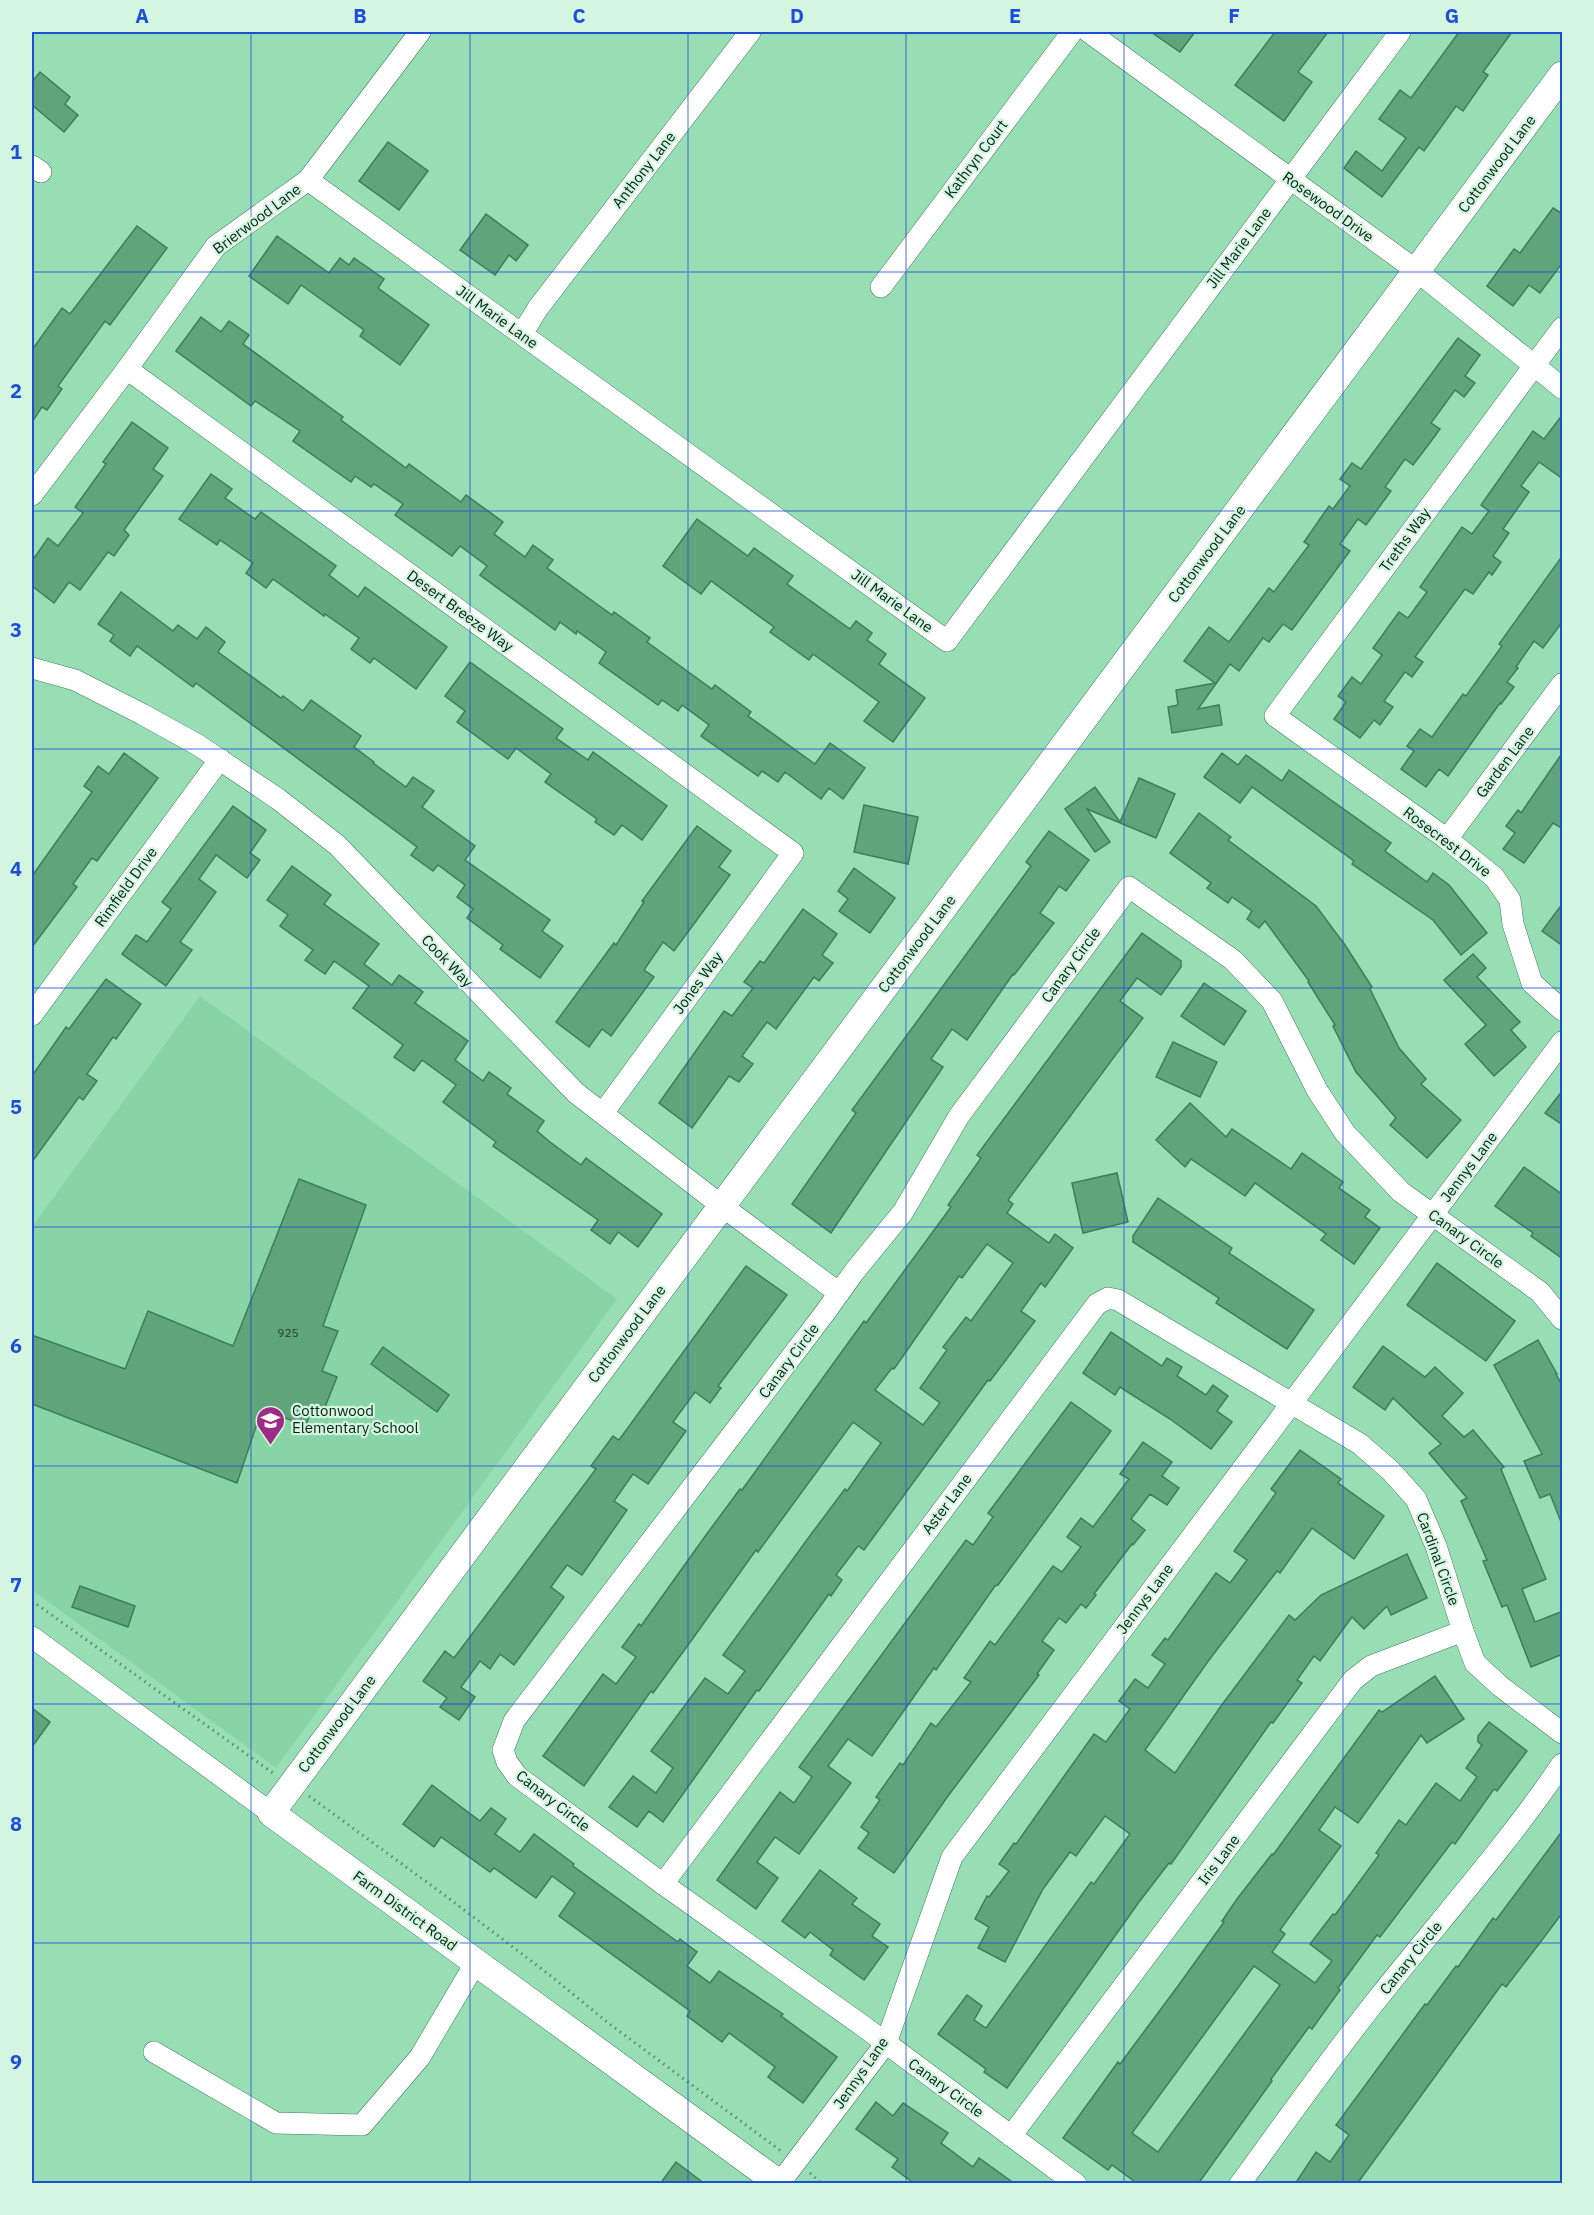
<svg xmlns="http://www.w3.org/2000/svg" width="1594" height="2215" font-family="'IBM Plex Sans',sans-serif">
	<rect width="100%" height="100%" fill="#98deb4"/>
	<!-- built -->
	<path fill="#87d5a7" d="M200 996 617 1299 276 1768 32 1590V1227Z"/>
	<!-- building -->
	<g fill="#60a47c" stroke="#3b7f59" stroke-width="1.5" fill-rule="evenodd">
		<path d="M1151 32H1195L1180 52Z"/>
		<path d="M1275 32H1328L1298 72 1312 82 1284 121 1235 85Z"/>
		<path d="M1459 32H1512L1483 72 1488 75 1463 111 1456 106 1424 151 1419 147 1382 197 1344 168 1356 151 1382 171 1406 138 1379 119 1400 90 1411 98Z"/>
		<path d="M40 72 70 97 65 104 78 115 64 132 32 105V82Z"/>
		<path d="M388 142 428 171 399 210 359 181Z"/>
		<path d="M1553 208 1563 214V262L1540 293 1529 285 1513 306 1487 286 1514 249 1520 253Z"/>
		<path d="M486 214 528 245 516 261 509 255 495 275 460 250Z"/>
		<path d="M137 226 167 248 110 325 105 321 58 386 62 389 47 410 42 407 32 422V350L62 308 70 314Z"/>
		<path d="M277 236 329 273 340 258 349 265 354 258 384 279 378 288 429 325 400 365 360 336 364 330 301 285 288 304 249 276Z"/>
		<path d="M201 317 221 332 229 321 249 335 243 344 343 417 341 420 406 468 409 464 461 502 466 495 503 522 494 534 525 557 533 545 553 560 547 568 612 615 614 612 650 638 647 642 712 689 715 685 751 712 748 716 815 764 830 743 865 768 843 799 829 788 821 799 785 772 778 782 762 771 758 776 701 736 709 725 682 705 678 711 662 700 658 705 599 663 606 652 577 631 576 634 560 622 555 630 480 575 487 566 460 546 452 556 395 515 403 504 374 484 371 487 355 476 351 482 293 441 300 431 255 401 251 406 176 351Z"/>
		<path d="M1458 338 1480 355 1465 376 1475 383 1464 397 1455 390 1431 423 1440 429 1429 444 1413 465 1405 459 1385 487 1391 491 1366 525 1358 519 1340 544 1350 551 1292 630 1283 624 1269 642 1263 638 1239 671 1230 664 1198 709 1219 705 1222 725 1172 733 1168 707 1178 705 1176 690 1215 683 1184 661 1209 627 1229 642 1269 588 1274 592 1309 545 1304 542 1329 506 1333 509 1350 486 1340 479 1352 463 1361 469Z"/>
		<path d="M1563 414V479L1539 462 1521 486 1529 492 1503 529 1509 533 1493 556 1501 562 1492 575 1489 572 1473 594 1465 589 1415 657 1423 662 1412 677 1405 672 1384 701 1393 707 1380 725 1374 720 1360 738 1334 719 1346 702 1338 696 1352 677 1361 684 1382 655 1373 648 1399 612 1408 618 1427 592 1420 587 1462 527 1472 534 1489 511 1481 505 1533 431 1544 439Z"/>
		<path d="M132 422 168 448 153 469 163 476 124 530 129 535 114 556 108 552 80 590 69 582 54 603 32 586V561L48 538 58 546 83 513 75 507 106 464 103 462Z"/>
		<path d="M211 474 232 489 225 498 255 519 261 512 336 566 329 575 358 597 365 587 447 647 416 689 374 658 370 663 351 649 359 638 325 614 324 616 273 579 266 588 246 573 253 563 220 540 217 545 179 519Z"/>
		<path d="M697 519 748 556 754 548 793 576 787 584 850 629 856 621 872 633 867 640 886 654 879 664 925 698 893 742 864 721 879 702 813 654 809 660 770 632 774 627 711 581 701 594 663 566Z"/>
		<path d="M1563 555V621L1543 648 1534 641 1516 667 1518 668 1507 682 1514 687 1501 704 1500 703 1448 776 1439 769 1426 787 1401 769 1414 751 1407 746 1420 729 1432 737 1463 694 1466 696 1502 646 1499 644Z"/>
		<path d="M121 592 173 631 178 625 197 639 206 627 225 642 218 652 281 698 283 696 303 711 311 700 361 736 354 747 374 762 373 763 406 787 413 777 434 791 422 807 475 846 465 860 550 920 542 931 563 946 540 978 500 949 503 945 467 918 473 909 457 897 465 885 438 865 433 871 411 855 417 847 196 683 193 687 137 646 130 656 110 641 114 635 98 624Z"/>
		<path d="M470 662 563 729 556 738 588 760 593 752 667 806 642 840 622 825 614 835 595 822 597 819 545 782 551 774 516 748 508 759 457 722 465 711 445 696Z"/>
		<path d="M1563 752V829L1553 823 1524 863 1503 849 1515 833 1506 826 1518 810 1521 813Z"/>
		<path d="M124 753 158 778 97 861 92 858 73 884 77 887 32 947V876L92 792 84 786 98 766 109 774Z"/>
		<path d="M1222 753 1238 765 1246 755 1282 781 1289 770 1391 843 1385 851 1427 882 1433 873 1449 885 1487 933 1461 955 1433 920 1352 864 1354 861 1252 787 1240 803 1204 777Z"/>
		<path d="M1139 778 1175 794 1156 838 1087 809 1110 842 1095 852 1065 809 1095 787 1120 822Z"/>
		<path d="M864 805 918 817 908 864 854 852Z"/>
		<path d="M233 806 266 830 250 853 260 860 247 878 216 855 199 879 216 892 180 942 192 950 166 986 122 954 136 935 147 942 171 909 162 902Z"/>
		<path d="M1199 813 1231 837 1228 840 1316 906 1345 945 1372 987 1370 989 1399 1048 1426 1079 1421 1084 1461 1120 1427 1158 1390 1125 1396 1118 1356 1072 1333 1026 1335 1025 1308 982 1309 981 1265 921 1259 928 1247 919 1252 911 1232 897 1228 903 1207 888 1211 883 1170 853Z"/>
		<path d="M697 826 731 851 719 867 730 875 674 951 663 942 644 970 654 977 611 1036 602 1029 589 1047 556 1022 614 943 616 945 644 902 642 901Z"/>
		<path d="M1049 831 1089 860 1066 891 1059 886 1040 913 1054 923 1014 975 1013 974 967 1040 952 1029 931 1059 943 1067 831 1233 792 1204 856 1113 852 1110 1031 866 1026 862Z"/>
		<path d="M292 866 331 895 324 904 379 944 364 964 392 985 399 975 423 992 415 1003 468 1041 455 1060 483 1081 489 1072 511 1088 507 1094 544 1121 537 1131 550 1142 581 1165 586 1158 662 1214 638 1247 618 1232 610 1244 591 1230 598 1220 493 1146 496 1142 443 1102 456 1085 422 1060 414 1071 394 1057 403 1045 353 1008 369 986 334 961 325 974 305 960 313 950 280 926 288 915 267 900Z"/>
		<path d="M854 868 895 898 870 933 839 911 848 899 838 891Z"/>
		<path d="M1563 903V946L1542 931Z"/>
		<path d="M803 909 837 934 822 955 833 963 819 981 814 977 776 1029 767 1022 742 1056 753 1064 739 1082 729 1076 692 1128 659 1103 724 1011 732 1016 753 988 744 982 760 961 764 963Z"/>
		<path d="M1142 933 1181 961V967L1161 995 1137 978 1120 1001 1143 1018 1008 1200 1013 1204 1007 1213 1049 1243 1055 1234 1073 1248 1045 1287 1041 1283 1021 1311 1035 1321 990 1381 988 1380 864 1550 858 1546 836 1575 842 1580 831 1596 829 1594 759 1691 757 1690 663 1822 649 1811 637 1827 609 1807 633 1776 656 1793 673 1768 651 1751 705 1678 728 1694 745 1671 723 1655 812 1533 845 1489 847 1491 881 1443 853 1422 758 1552 756 1550 691 1641 653 1693 651 1691 584 1786 543 1756 603 1674 616 1684 636 1657 622 1647 639 1624 641 1626 706 1535 740 1489 742 1490 864 1321 866 1323 951 1207 948 1205 981 1158 977 1155ZM987 1244 1013 1263 971 1321 966 1317 943 1347 947 1350 920 1388 940 1403 923 1425 875 1390 892 1368 894 1369 959 1276 962 1278Z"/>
		<path d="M1473 954 1486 968 1477 977 1520 1022 1511 1030 1526 1047 1494 1076 1465 1044 1486 1025 1444 980Z"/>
		<path d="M106 979 141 1004 116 1039 113 1037 87 1074 97 1081 83 1100 79 1097 32 1162V1076L66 1027 69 1029Z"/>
		<path d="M1204 983 1246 1011 1224 1045 1181 1016Z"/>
		<path d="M1173 1042 1217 1062 1200 1097 1156 1077Z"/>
		<path d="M1563 1090V1125L1545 1113Z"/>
		<path d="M1190 1103 1226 1137 1232 1129 1291 1169 1302 1153 1343 1182 1339 1188 1370 1210 1365 1217 1380 1228 1354 1264 1321 1240 1326 1234 1255 1183 1245 1196 1191 1159 1185 1167 1156 1140Z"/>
		<path d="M1524 1167 1563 1195V1259L1531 1236 1533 1233 1495 1206Z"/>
		<path d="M1117 1173 1128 1222 1083 1233 1072 1183Z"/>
		<path d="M299 1179 366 1205 323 1326 338 1331 322 1371 337 1377 323 1412 312 1407 306 1426 262 1409 237 1483 32 1404V1335L125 1369 148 1311 233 1346Z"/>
		<path d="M1158 1198 1232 1248 1229 1253 1314 1310 1287 1349 1216 1303 1219 1298 1133 1242V1236Z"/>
		<path d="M1437 1263 1515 1321 1486 1361 1407 1305Z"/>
		<path d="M746 1266 787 1295 718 1386 721 1388 710 1403 695 1392 673 1422 686 1431 648 1484 633 1474 614 1501 627 1510 582 1575 567 1565 551 1587 564 1597 514 1665 500 1654 490 1669 480 1661 461 1687 475 1697 459 1720 440 1707 447 1698 423 1681 445 1651 454 1658 596 1469 591 1466 613 1436 619 1440Z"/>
		<path d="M1111 1332 1162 1366 1167 1358 1182 1367 1177 1376 1206 1395 1213 1385 1228 1396 1217 1411 1232 1422 1211 1449 1170 1419 1120 1387 1115 1395 1083 1373Z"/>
		<path d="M1538 1340 1557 1374H1556L1563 1387 1561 1522 1550 1494 1540 1498 1524 1461 1542 1454 1494 1365Z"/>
		<path d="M1383 1346 1425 1377 1435 1367 1463 1393 1442 1416 1464 1437 1473 1430 1504 1467 1501 1469 1546 1579 1522 1589 1535 1622 1563 1611V1654L1531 1667 1507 1605 1502 1607 1483 1561 1487 1560 1461 1501 1467 1498 1429 1453 1441 1444 1393 1398 1385 1410 1353 1387Z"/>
		<path d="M383 1347 449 1395 437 1412 371 1364Z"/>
		<path d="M1071 1402 1111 1431 998 1585 995 1586 936 1670 934 1668 872 1756 848 1739 828 1766 851 1783 799 1854 775 1837 757 1862 778 1878 756 1909 717 1880 780 1792 794 1803 812 1777 799 1767 966 1540 973 1545 993 1517 988 1513Z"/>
		<path d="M1143 1442 1172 1462 1162 1476 1179 1488 1167 1505 1150 1494 1131 1519 1145 1530 1133 1545 1132 1544 1094 1594 1096 1595 1086 1608 1081 1604 1066 1623 1059 1618 1042 1641 1054 1650 1037 1674 1039 1675 948 1796 894 1873 858 1848 869 1833 861 1827 880 1800 876 1797 900 1763 903 1765 931 1723 936 1727 971 1682 964 1678 990 1641 995 1645 1053 1566 1062 1572 1081 1547 1067 1537 1081 1518 1093 1527 1129 1479 1120 1474Z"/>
		<path d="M1300 1450 1341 1479 1338 1483 1384 1516 1354 1559 1312 1528 1280 1573 1277 1571 1209 1660 1145 1750 1175 1773 1221 1706 1289 1615 1295 1620 1321 1595 1407 1554 1427 1598 1391 1615 1387 1606 1364 1629 1352 1617 1320 1661 1314 1656 1297 1680 1302 1683 1273 1723 1271 1722 1171 1864 1169 1863 1139 1902 1007 2088 984 2072 986 2069 938 2034 967 1995 982 2006 974 2020 986 2028 1091 1882 1094 1884 1130 1834 1105 1816 1076 1856 1070 1852 1043 1889 1005 1962 978 1948 989 1927 975 1919 987 1896 989 1897 1009 1871 999 1864 1014 1843 1016 1844 1094 1734 1106 1742 1130 1709 1119 1701 1135 1679 1148 1688 1165 1664 1152 1655 1165 1638 1168 1640 1216 1573 1230 1583 1247 1560 1234 1551 1276 1493 1271 1489Z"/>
		<path d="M80 1586 135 1606 128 1627 72 1607Z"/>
		<path d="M1435 1676 1464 1719 1427 1743 1421 1735 1358 1823 1335 1807 1319 1830 1341 1846 1280 1930 1285 1934 1272 1952 1315 1983 1332 1961 1310 1944 1333 1914 1335 1915 1379 1855 1376 1853 1399 1820 1406 1825 1436 1783 1460 1801 1477 1777 1466 1768 1482 1745 1478 1742V1736L1489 1722 1527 1751 1497 1791 1494 1789 1455 1844 1452 1842 1380 1937 1377 1935 1338 1988 1340 1990 1312 2029 1309 2027 1271 2079 1272 2081 1198 2184H1138L1112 2165 1108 2170 1063 2138 1118 2062 1120 2064 1178 1986 1224 1922 1222 1921 1237 1899 1272 1854 1273 1855 1379 1710 1382 1712ZM1254 1966 1280 1985 1158 2152 1132 2133Z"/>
		<path d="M32 1708 50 1722 32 1747Z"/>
		<path d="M432 1785 480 1821 491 1808 506 1819 495 1834 520 1852 534 1834 574 1864 573 1866 678 1942 680 1939 697 1952 687 1966 710 1983 719 1971 783 2014 781 2016 837 2057 803 2103 768 2077 775 2067 729 2033 722 2042 687 2016 690 2011 559 1916 575 1893 552 1876 536 1898 494 1868 490 1872 441 1837 434 1847 403 1824Z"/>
		<path d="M1563 1830V1912L1542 1940 1506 1987 1502 1984 1357 2184H1295L1316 2152 1330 2162 1349 2135 1336 2125 1425 2004 1427 2005 1456 1966 1458 1967 1493 1918 1496 1920Z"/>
		<path d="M820 1870 857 1898 852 1904 880 1924 872 1936 888 1947 864 1980 830 1955 833 1950 810 1932 805 1938 782 1921Z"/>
		<path d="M876 2102 893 2116 903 2103 948 2133 941 2143 973 2167 979 2158 1015 2184H915L892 2167 898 2159 856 2129Z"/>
		<path d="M676 2162 705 2184H660Z"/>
	</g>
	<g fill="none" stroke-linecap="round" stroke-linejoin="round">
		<defs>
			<g id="minor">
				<path d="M1089 32 1417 271 1562 388"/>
				<path d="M32 166 41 172"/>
				<path d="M308 180 947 641 1400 32"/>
				<path d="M881 287 1072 32"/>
				<path d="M1562 328 1275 716 1447 839 1494 877 1510 900 1513 924 1532 983 1562 1010"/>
				<path d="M522 334 538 308 750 32"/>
				<path d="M127 369 793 853 603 1113"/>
				<path d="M32 495 127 369 216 246 308 180 420 32"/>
				<path d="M32 668 75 680 142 714 198 745 278 799 337 845 576 1093 722 1206 839 1293"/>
				<path d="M1447 839 1562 684"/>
				<path d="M32 1015 220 759"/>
				<path d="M32 1637 271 1813"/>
				<path d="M663 1884 1097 1304 1108 1298 1118 1300 1360 1444 1391 1471 1416 1499 1436 1546 1463 1631 1475 1663 1500 1686 1562 1733"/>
				<path d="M154 2052 276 2123 362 2125 420 2057 476 1962"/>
				<path d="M1011 2136 1353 1680 1371 1666 1463 1631"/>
				<path d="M779 2184 886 2043 952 1857 1562 1042"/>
				<path d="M1076 2184 863 2026 663 1884 517 1776 507 1762 503 1750 514 1721 824 1314 854 1272 903 1212 959 1116 1129 887 1233 960 1272 1001 1317 1090 1345 1133 1401 1192 1540 1292 1562 1319"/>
				<path d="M1240 2184C1286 2121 1331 2057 1379 1997 1441 1919 1507 1845 1562 1764"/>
			</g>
			<path id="major" d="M780 2184 271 1813 1562 75"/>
		</defs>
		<!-- minor casing -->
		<use href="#minor" stroke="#3c7f5a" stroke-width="22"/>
		<!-- major casing -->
		<use href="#major" stroke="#3c7f5a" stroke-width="28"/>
		<!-- path -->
		<g stroke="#5a8e70" stroke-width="3" stroke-dasharray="1.5 4.5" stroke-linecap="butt">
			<path d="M32 1601 273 1773"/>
			<path d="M309 1796 447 1897 551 1976 607 2022 781 2151"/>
			<path d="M810 2173 822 2184"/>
		</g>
		<!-- minor -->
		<use href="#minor" stroke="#fff" stroke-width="21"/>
		<!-- major -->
		<use href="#major" stroke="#fff" stroke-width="27"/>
	</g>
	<!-- grid -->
	<path fill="none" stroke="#1d4ed8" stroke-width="1.5" stroke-opacity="0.55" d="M251 32V2184M470 32V2184M688 32V2184M906 32V2184M1124 32V2184M1343 32V2184M32 272H1562M32 511H1562M32 749H1562M32 988H1562M32 1227H1562M32 1466H1562M32 1704H1562M32 1943H1562"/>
	<!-- icons -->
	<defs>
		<symbol id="school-pin" viewBox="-11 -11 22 30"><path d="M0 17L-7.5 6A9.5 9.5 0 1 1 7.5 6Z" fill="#9d2b87" stroke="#d4f6e0"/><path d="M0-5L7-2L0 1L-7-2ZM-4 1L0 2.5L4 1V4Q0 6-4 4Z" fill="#fff"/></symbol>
	</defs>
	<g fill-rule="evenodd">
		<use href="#school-pin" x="254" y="1404" width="33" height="45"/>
	</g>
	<g text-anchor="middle" stroke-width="4.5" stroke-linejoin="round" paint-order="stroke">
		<!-- number labels -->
		<g font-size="12" fill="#1c422d">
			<text x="288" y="1337">925</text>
		</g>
		<!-- street labels -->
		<g font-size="15" fill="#052213" stroke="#d4f6e0">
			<text transform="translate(976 159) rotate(-53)" y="5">Kathryn Court</text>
			<text transform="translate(1497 164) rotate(-53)" y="5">Cottonwood Lane</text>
			<text transform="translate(644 170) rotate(-52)" y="5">Anthony Lane</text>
			<text transform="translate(1328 207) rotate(36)" y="5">Rosewood Drive</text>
			<text transform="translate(257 219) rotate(-37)" y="5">Brierwood Lane</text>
			<text transform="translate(1239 248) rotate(-53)" y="5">Jill Marie Lane</text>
			<text transform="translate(497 317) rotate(36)" y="5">Jill Marie Lane</text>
			<text transform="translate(1405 540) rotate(-54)" y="5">Treths Way</text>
			<text transform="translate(1207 554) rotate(-53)" y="5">Cottonwood Lane</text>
			<text transform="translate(892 601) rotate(36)" y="5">Jill Marie Lane</text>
			<text transform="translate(460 611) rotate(36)" y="5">Desert Breeze Way</text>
			<text transform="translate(1505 762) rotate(-53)" y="5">Garden Lane</text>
			<text transform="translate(1447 842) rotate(37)" y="5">Rosecrest Drive</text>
			<text transform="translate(126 887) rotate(-54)" y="5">Rimfield Drive</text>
			<text transform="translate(917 944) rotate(-53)" y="5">Cottonwood Lane</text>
			<text transform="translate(447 961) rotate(46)" y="5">Cook Way</text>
			<text transform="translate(1071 965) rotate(-54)" y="5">Canary Circle</text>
			<text transform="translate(698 983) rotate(-54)" y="5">Jones Way</text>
			<text transform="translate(1469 1167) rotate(-53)" y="5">Jennys Lane</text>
			<text transform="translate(1466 1239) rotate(36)" y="5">Canary Circle</text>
			<text transform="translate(627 1334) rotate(-53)" y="5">Cottonwood Lane</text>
			<text transform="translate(789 1361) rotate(-53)" y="5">Canary Circle</text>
			<text transform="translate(947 1504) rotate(-53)" y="5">Aster Lane</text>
			<text transform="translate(1438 1559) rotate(70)" y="5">Cardinal Circle</text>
			<text transform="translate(1145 1599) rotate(-53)" y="5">Jennys Lane</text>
			<text transform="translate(337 1724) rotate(-53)" y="5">Cottonwood Lane</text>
			<text transform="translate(553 1801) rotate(38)" y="5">Canary Circle</text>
			<text transform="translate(1219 1860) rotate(-53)" y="5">Iris Lane</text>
			<text transform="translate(405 1911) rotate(36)" y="5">Farm District Road</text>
			<text transform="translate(1411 1958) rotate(-51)" y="5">Canary Circle</text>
			<text transform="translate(861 2073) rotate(-55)" y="5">Jennys Lane</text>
			<text transform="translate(946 2088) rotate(36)" y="5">Canary Circle</text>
		</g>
		<!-- poi labels -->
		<g font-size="15" fill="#052213" stroke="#d4f6e0" text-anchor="start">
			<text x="292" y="1416">Cottonwood<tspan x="292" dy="17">Elementary School</tspan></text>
		</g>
	</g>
	<!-- border -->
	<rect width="1594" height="2215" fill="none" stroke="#d4f6e0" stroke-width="66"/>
	<rect x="33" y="33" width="1528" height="2149" fill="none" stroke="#1d4ed8" stroke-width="2"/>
	<g font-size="20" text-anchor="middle" font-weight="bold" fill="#1d4ed8">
		<text x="142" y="23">A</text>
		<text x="360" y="23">B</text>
		<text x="579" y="23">C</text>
		<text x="797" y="23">D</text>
		<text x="1015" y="23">E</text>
		<text x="1234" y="23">F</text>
		<text x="1452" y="23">G</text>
		<text x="16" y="159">1</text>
		<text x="16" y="398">2</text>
		<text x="16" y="637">3</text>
		<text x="16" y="876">4</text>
		<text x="16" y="1114">5</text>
		<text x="16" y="1353">6</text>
		<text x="16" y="1592">7</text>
		<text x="16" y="1831">8</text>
		<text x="16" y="2069">9</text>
	</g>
</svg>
